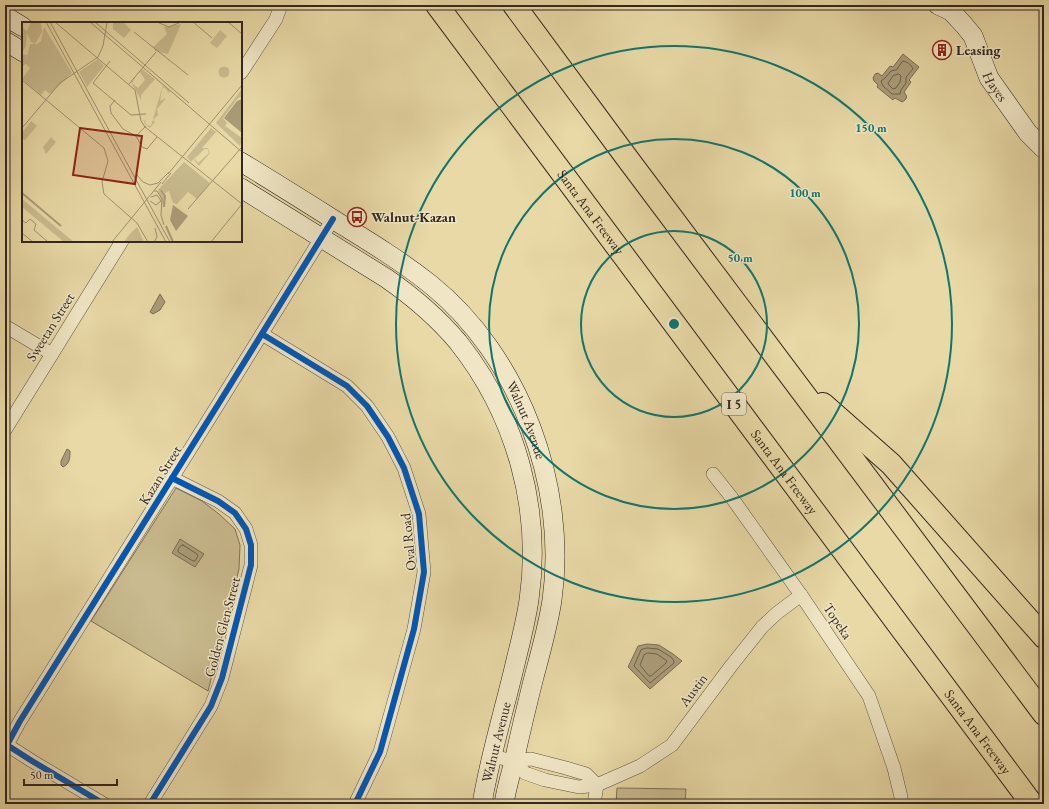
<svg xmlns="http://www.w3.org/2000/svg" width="1049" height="809" font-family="'EB Garamond',serif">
	<rect width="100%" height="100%" fill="#e8d9a6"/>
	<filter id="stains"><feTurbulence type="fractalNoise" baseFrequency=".005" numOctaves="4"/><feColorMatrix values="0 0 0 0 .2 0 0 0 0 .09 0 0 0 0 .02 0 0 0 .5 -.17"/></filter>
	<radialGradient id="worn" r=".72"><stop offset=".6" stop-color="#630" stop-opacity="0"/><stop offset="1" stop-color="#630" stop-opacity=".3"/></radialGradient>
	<!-- green -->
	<g fill="#c9bb8f" stroke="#7e7158">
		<path d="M176 488 202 501 219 514 235 529 240 545 239 569 208 691 91 621Z"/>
		<path d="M617 788 686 789 685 804H616Z"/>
	</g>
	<!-- water -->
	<g fill="#aa9c78" stroke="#7a6d55">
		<path d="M903 54 919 67 909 80 911 82 904 92C906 95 908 97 905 100L902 102 895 98 893 100 877 87 878 85 874 81 873 78 875 74 878 73 882 76 890 66 893 67Z"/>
		<path d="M160 294 165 302 160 310 153 314 150 312Z"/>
		<path d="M67 449 70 451C70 457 70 464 63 467L61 465V461Z"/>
		<path d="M180 539 204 554 195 567 172 553Z"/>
		<path d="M647 644 659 645 673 654 682 661 650 689 628 667 638 646Z"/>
	</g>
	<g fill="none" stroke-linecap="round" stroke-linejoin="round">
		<!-- shore -->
		<g stroke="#6e624c" stroke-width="1">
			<path d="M903 61C906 61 912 65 913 69L906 77V83L901 90 900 94H892L883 86 881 81 885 78 891 71 896 70Z"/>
			<path d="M899 74 901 76 900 82 896 88 893 89 889 85 888 83 893 76Z"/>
			<path d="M183 545 197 554 198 556 195 561H193L178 552C178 549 180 545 183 545Z"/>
			<path d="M647 648 658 649 671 657 674 661V663L650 683 634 666 641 650Z"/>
			<path d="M648 653 657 654 667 661 666 663 651 676H649L640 665 644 655Z"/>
		</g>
		<defs>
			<g id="street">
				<path d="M241 73 276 19 281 5"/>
				<path d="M5 326 52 354"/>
				<path d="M262 334 347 386 367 406 388 437 404 468 419 514 424 572 414 629 380 752 355 804"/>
				<path d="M5 430 122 241"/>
				<path d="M713 474 732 498 801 595 869 696 894 768 901 797V804"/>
				<path d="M492 756 514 761 531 759 566 768 586 774 597 785"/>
				<path d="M514 761 525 773 545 780 579 787 597 785 640 766 672 745 731 666 762 627 777 613 801 595"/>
				<path d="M104 804 32 761 7 745 20 721 219 403 333 219"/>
				<path d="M150 804 211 706 222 678 251 565V545L246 529 235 513 218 501 172 478"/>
				<path d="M594 804 597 785"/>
			</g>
			<g id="secondary">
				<path id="s1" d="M938 5 951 11 964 25 973 36 989 78 1028 133 1044 149"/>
				<path d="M5 16 23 27"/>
				<path d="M5 41 23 52"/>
				<path id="s2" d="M241 162C274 182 306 202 339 223 370 242 401 261 430 284 520 356 568 487 552 600 548 626 541 651 534 677 527 705 520 733 514 762 510 776 506 790 504 804"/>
				<path d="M241 188 386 278C412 296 437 317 458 342 516 415 542 509 529 600 526 620 521 640 516 660 505 708 490 755 482 804"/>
			</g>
			<g id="highway">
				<path id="s3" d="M437 5 1032 804"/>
				<path d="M514 5 624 154 1044 714"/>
				<path d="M823 404 891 464 1044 637"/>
			</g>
		</defs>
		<!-- street casing -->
		<use href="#street" stroke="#605442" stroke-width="14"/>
		<!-- secondary casing -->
		<use href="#secondary" stroke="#322720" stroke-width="20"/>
		<!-- highway casing -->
		<use href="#highway" stroke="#322720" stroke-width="24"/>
		<!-- street -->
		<use href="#street" stroke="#f0e6c5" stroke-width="13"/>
		<!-- secondary -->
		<use href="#secondary" stroke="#f0e6c5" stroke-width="19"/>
		<!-- highway -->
		<use href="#highway" stroke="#e8d9a6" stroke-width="22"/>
		<defs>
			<g id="cycleway">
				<path d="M262 334 347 386 367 406 388 437 404 468 419 514 424 572 414 629 380 752 355 804"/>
				<path d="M104 804 32 761 7 745 20 721 219 403 333 219"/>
				<path d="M150 804 211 706 222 678 251 565V545L246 529 235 513 218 501 172 478"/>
			</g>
		</defs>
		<!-- cycleway casing -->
		<use href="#cycleway" stroke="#f0e6c5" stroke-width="8"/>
		<!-- cycleway -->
		<use href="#cycleway" stroke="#0057b8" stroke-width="6"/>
	</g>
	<!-- distance rings -->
	<g fill="none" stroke="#0f766e" stroke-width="2">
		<circle cx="674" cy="324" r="93"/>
		<circle cx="674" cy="324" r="185"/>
		<circle cx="674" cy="324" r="278"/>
	</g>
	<!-- icons -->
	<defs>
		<symbol id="building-ring" viewBox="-11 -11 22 22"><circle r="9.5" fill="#f0e6c5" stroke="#8f2418" stroke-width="1.5"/><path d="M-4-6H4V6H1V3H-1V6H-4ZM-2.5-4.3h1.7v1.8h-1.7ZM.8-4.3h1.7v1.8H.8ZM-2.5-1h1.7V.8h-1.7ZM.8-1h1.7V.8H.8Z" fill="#8f2418"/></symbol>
		<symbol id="bus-ring" viewBox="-11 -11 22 22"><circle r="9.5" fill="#f0e6c5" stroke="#8f2418" stroke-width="1.5"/><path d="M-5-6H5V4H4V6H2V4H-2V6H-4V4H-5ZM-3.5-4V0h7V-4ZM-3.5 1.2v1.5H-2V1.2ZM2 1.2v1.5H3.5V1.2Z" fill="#8f2418"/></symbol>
	</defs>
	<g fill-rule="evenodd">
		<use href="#building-ring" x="931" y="39" width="22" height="22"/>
		<use href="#bus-ring" x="346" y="206" width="22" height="22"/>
	</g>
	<g text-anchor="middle" stroke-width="3" stroke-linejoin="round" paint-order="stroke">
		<!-- shield labels -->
		<rect fill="#f0e6c5" stroke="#6b6052" stroke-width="1" x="722" y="393" width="24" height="22" rx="3"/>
		<g font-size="13" font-weight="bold" fill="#322720">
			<text x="734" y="409">I 5</text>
		</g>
		<!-- poi labels -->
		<g font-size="14" font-weight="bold" fill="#322720" stroke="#f0e6c5" text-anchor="start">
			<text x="956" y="55">Leasing</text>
			<text x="371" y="222">Walnut-Kazan</text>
		</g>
		<!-- street labels -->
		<g font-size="14" fill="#322720" stroke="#f0e6c5">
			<text dy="5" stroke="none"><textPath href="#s1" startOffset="103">Hayes</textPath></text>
			<text dy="5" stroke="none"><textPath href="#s3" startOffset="258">Santa Ana Freeway</textPath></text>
			<text transform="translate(50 327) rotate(-58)" y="5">Sweetan Street</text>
			<text dy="5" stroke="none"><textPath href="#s2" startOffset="394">Walnut Avenue</textPath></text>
			<text dy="5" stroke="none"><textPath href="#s3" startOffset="582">Santa Ana Freeway</textPath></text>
			<text transform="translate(160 475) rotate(-58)" y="5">Kazan Street</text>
			<text transform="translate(408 542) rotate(-96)" y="5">Oval Road</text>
			<text transform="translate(838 621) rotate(56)" y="5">Topeka</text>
			<text transform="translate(222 627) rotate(-75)" y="5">Golden Glen Street</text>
			<text transform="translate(693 690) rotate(-53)" y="5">Austin</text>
			<text dy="5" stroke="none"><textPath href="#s3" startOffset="906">Santa Ana Freeway</textPath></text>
			<text transform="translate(496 742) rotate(-76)" y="5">Walnut Avenue</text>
		</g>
	</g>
	<!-- overview -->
	<g transform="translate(22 22)">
		<rect width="220" height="220" fill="#e8d9a6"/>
		<path d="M9 0H19L20 10 13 22 9 20 5 11 4 24 0 31V24H3H0V5L5 9ZM91 0H101L109 8 102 16 91 7ZM159 2 146 32 133 29 131 25 145 12 142 5ZM22 5 50 51 28 72 23 68 19 73 0 57 8 46 4 42 0 44V32L5 33 4 40 8 22H15L19 19ZM198 8 205 14 195 26 188 21ZM76 37 82 44 65 65 57 50ZM196.5 50a5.5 5.5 0 1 1 11 0a5.5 5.5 0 1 1-11 0ZM120 47 148 69 147 71 142 65 140 67 138 79 144 76 135 87 136 93 131 98 133 100 128 106 123 102 120 95 122 99 124 98 123 100 125 103 129 104 141 63 133 57 119 73V78L109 60 114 55 110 61 116 66 123 58 118 50 115 53ZM220 67V75L216 76 201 96 205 101 203 104 220 116 218 124 194 101ZM9 99 15 104 3 118 0 117V111ZM189 106 194 110 180 126H186L188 131 177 144 172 138 177 131 169 140 165 135ZM182 127H186L187 131 176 141 173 137ZM29 115 34 120 24 132 21 125ZM162 140 188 161 175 177 166 170 155 182 151 181 147 169 143 171 139 167 143 176 141 184 136 168ZM0 177 52 220H42L0 185ZM115 205 122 220H102L107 213Z" fill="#c9bb8f" fill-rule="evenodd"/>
		<path d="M220 77V111L202 96 215 79ZM151 183 166 194 154 209 148 198Z" fill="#aa9c78"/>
		<path fill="none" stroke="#aa9c78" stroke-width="2" d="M139 168 143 174 142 185M0 171 39 204M144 204 151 220"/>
		<path fill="none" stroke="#9f9270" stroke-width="1" d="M24 0 144 220M28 0 148 220M33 0 113 68 119 99 123 105 220 182M68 0 220 130M73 0 167 81M135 0 147 5 159 0M171 0 190 16M206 0 220 12M112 10 166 53M88 39 71 61 109 93 124 92M0 58 82 126 86 139 80 160 82 172 115 201 126 220M107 62 134 30M93 78 88 84 89 91 101 107 114 114 120 125 125 127 135 115M0 106 38 61 76 35 81 24 85 0M114 114 124 104M146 152 220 63M115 153 121 160 128 163 136 161 147 150M140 162 149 151M132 169H135L140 177 139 193 142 203M128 179 134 183 139 179 135 173 129 175M166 187 219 126M0 198 4 201 8 197 14 202 12 208 26 220M0 211 11 220M90 220 139 160M132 220 135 215 133 206M189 220 220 182"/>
		<path fill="#8f2418" fill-opacity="0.15" stroke="#8f2418" stroke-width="2" d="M58 106 120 114 113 162 51 153Z"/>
		<rect width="220" height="220" fill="none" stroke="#322720" stroke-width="2"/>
	</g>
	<circle cx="674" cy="324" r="6" fill="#0f766e" stroke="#f0e6c5" stroke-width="2"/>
	<g font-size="12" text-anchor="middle" font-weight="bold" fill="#0f766e" stroke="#f0e6c5" stroke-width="3" stroke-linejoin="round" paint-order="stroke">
		<text x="871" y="132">150 m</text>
		<text x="805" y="197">100 m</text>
		<text x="740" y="262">50 m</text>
	</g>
	<!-- margin -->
	<rect width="1049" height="809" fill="none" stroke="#e8d9a6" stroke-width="20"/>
	<rect x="6" y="6" width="1037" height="797" fill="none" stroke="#322720" stroke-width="2"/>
	<rect x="10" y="10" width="1029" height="789" fill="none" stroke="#322720"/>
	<!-- scale -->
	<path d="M24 779v6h93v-6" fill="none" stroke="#322720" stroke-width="2"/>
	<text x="30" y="779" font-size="12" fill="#322720" stroke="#f0e6c5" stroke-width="3" paint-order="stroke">50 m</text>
	<rect width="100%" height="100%" filter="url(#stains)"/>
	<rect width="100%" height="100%" fill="url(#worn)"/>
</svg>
